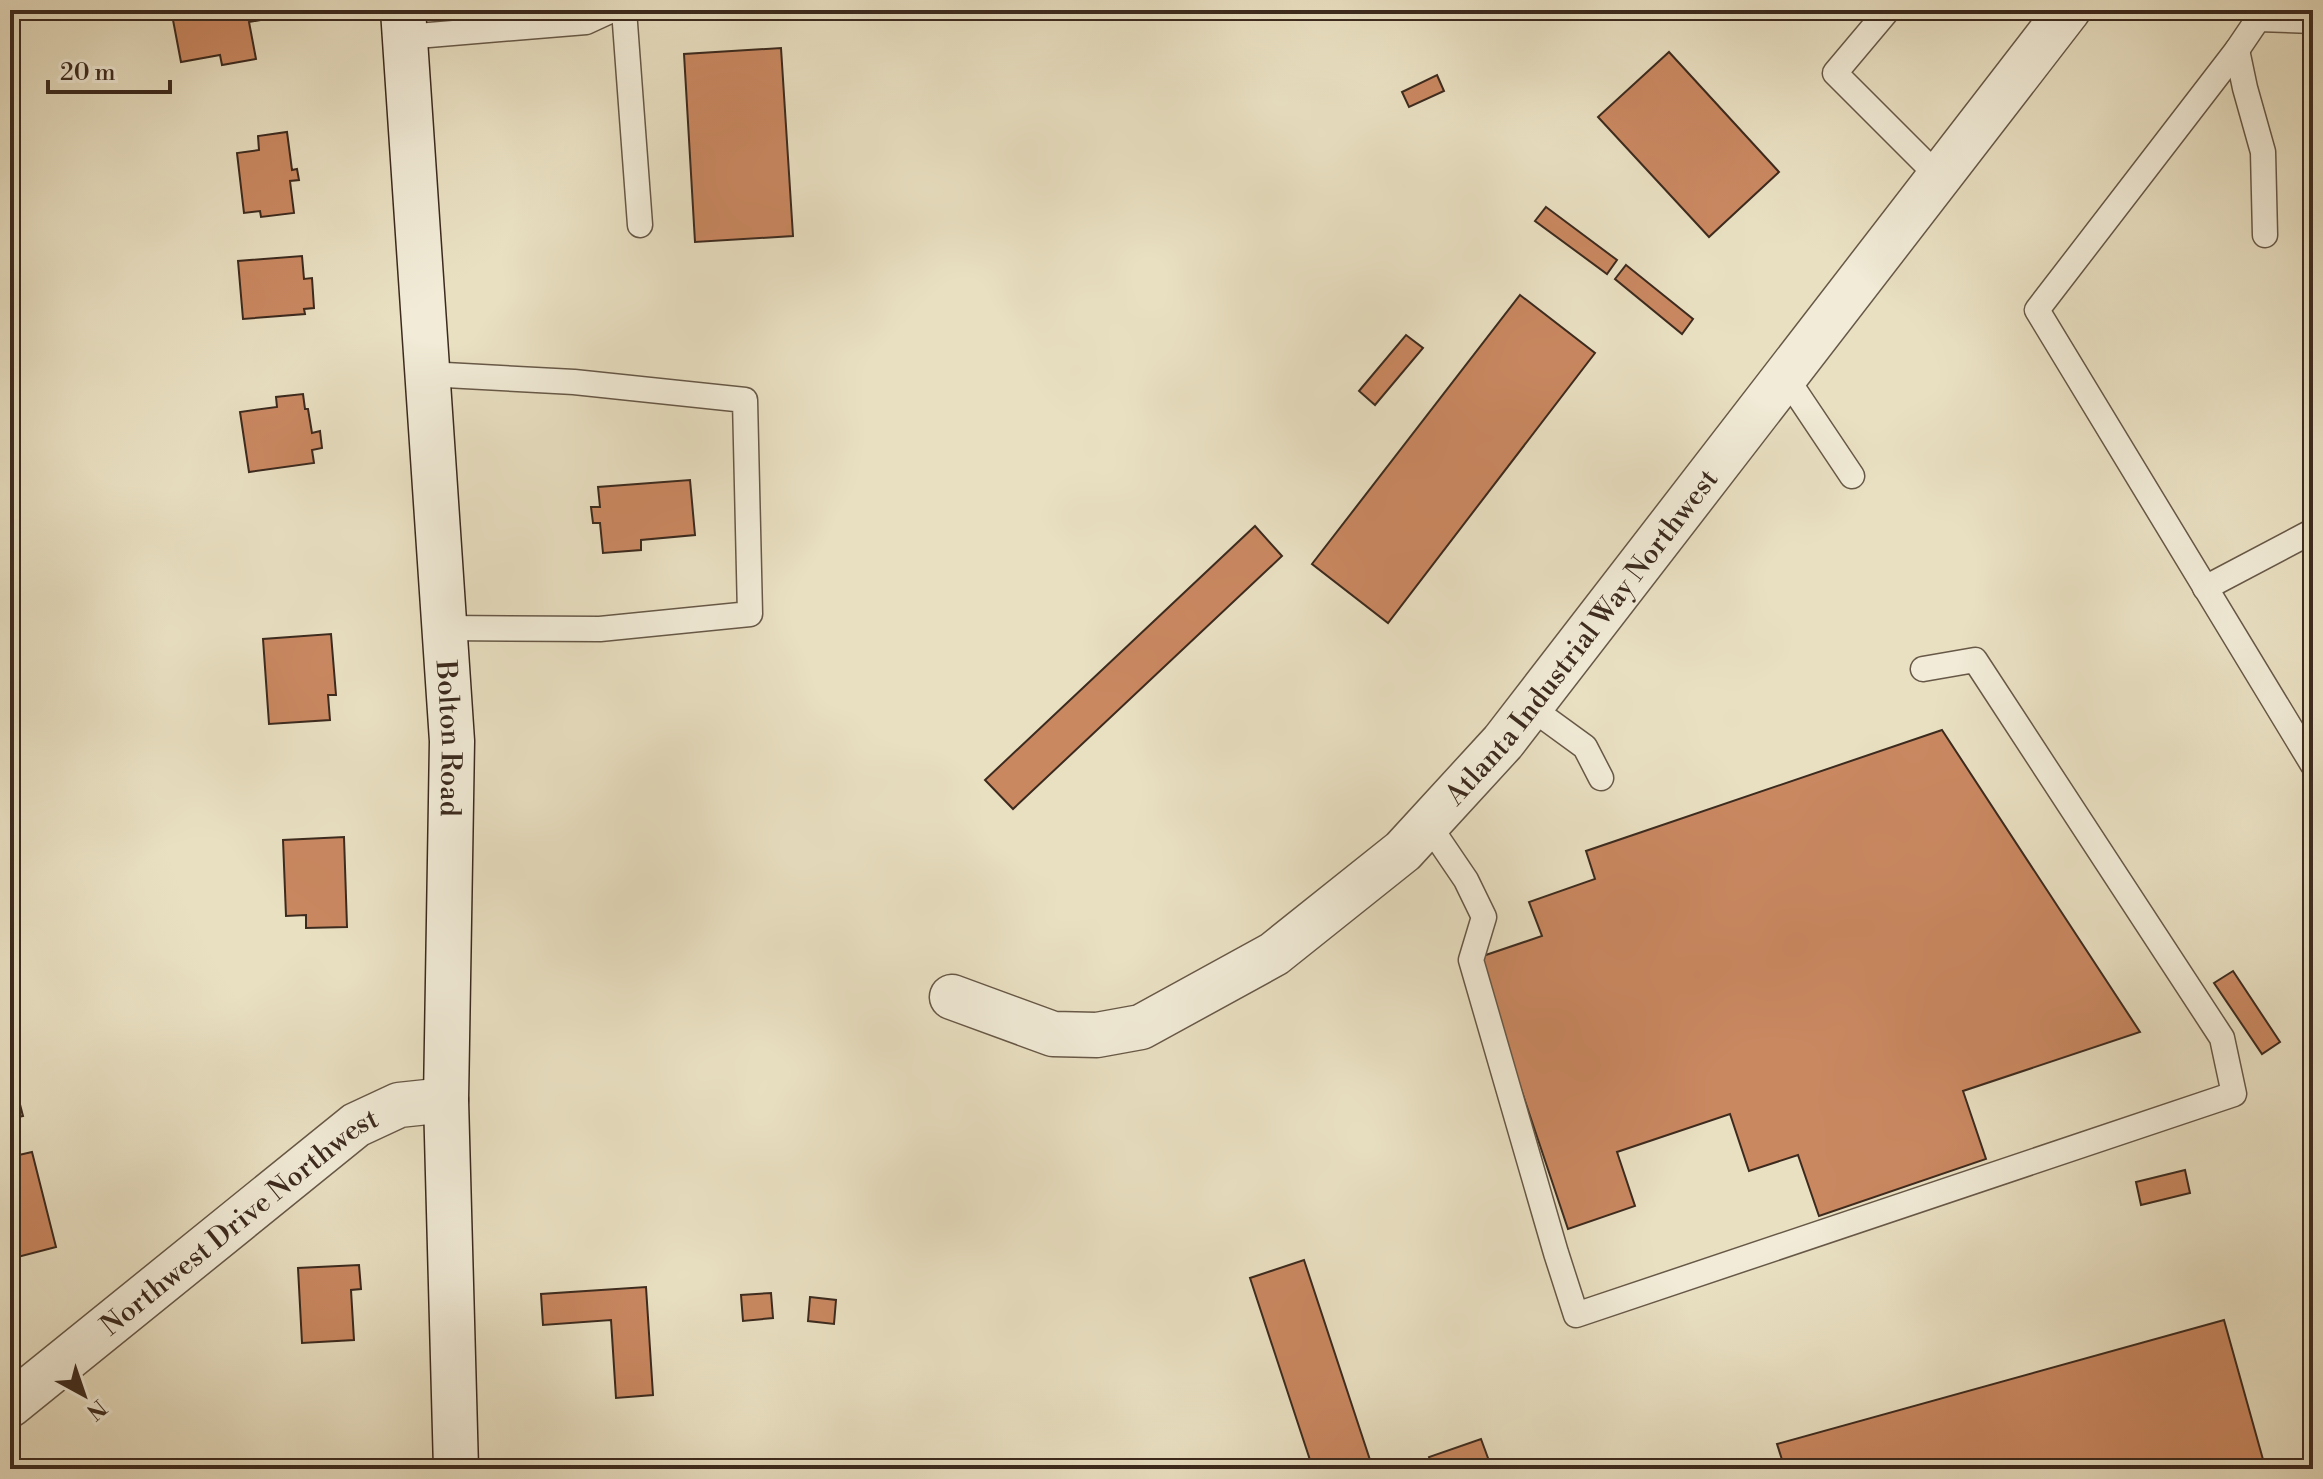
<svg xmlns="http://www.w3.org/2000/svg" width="2323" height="1479" font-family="'Libre Bodoni',serif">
	<rect width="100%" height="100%" fill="#e9e0c2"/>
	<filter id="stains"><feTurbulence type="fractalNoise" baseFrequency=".0025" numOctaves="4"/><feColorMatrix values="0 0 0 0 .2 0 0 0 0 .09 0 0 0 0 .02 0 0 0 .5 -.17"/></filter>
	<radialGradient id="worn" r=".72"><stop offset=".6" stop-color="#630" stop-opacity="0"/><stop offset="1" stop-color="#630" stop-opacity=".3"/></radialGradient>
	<!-- building -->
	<g fill="#ca8861" stroke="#3c2a1e" stroke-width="2">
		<path d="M199 10H259L261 20 249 22 256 59 222 65 220 55 181 62 173 20 200 15Z"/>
		<path d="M781 48 793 236 695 242 684 54Z"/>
		<path d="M1669 52 1779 172 1709 237 1598 117Z"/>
		<path d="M1437 75 1444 91 1409 107 1402 92Z"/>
		<path d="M287 132 292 170 297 169 299 180 290 181 294 213 261 217 260 211 244 213 237 153 259 150 258 136Z"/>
		<path d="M1546 207 1617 260 1607 274 1535 221Z"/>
		<path d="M302 256 304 279 312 278 314 308 304 309 305 314 243 319 238 261Z"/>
		<path d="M1626 265 1693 319 1682 334 1615 279Z"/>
		<path d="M1520 295 1595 353 1388 623 1312 564Z"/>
		<path d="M1406 335 1423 348 1375 405 1359 391Z"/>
		<path d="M303 394 305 409H308L312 433 320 431 322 448 312 450 314 463 249 472 240 412 277 407 276 397Z"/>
		<path d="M690 480 695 535 641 540V550L603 553 600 523H593L591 507H600L598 487Z"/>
		<path d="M1255 526 1282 556 1013 809 985 780Z"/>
		<path d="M331 634 336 695H328L330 720 269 724 263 639Z"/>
		<path d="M10 715H17L15 743H10Z"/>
		<path d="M1942 730 2140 1032 1963 1091 1986 1159 1819 1216 1798 1155 1749 1171 1730 1114 1617 1152 1635 1206 1568 1229 1477 958 1542 936 1529 902 1595 879 1586 851Z"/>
		<path d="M344 837 347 927 306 928V915L286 916 283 840Z"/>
		<path d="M2233 971 2280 1042 2262 1054 2214 983Z"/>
		<path d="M10 1066 23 1116 10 1119Z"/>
		<path d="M32 1152 56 1247 10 1259V1157Z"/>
		<path d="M2185 1170 2190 1193 2141 1205 2136 1182Z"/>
		<path d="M1304 1260 1373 1469H1313L1250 1278Z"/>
		<path d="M359 1265 361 1289 351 1290 354 1340 302 1343 298 1268Z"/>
		<path d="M646 1287 653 1395 616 1398 611 1320 543 1325 541 1294Z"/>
		<path d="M771 1293 773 1318 743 1321 741 1295Z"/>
		<path d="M810 1297 836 1300 834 1324 808 1321Z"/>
		<path d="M2224 1320 2264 1463 2243 1469H1785L1777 1444Z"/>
		<path d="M1481 1439 1492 1469H1433L1429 1457Z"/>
	</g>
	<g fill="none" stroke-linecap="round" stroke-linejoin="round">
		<defs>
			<g id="lane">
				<path d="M624 10 640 225"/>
				<path d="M1888 10 1835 73 1939 177"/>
				<path d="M2259 10 2258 19 2237 50 2037 310 2313 765"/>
				<path d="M2258 19 2313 21"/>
				<path d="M405 37 586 22 612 10"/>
				<path d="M2237 50 2245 88 2263 152 2265 235"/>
				<path d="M427 374 574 382 745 400 750 614 600 629 444 628"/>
				<path d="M1785 376 1852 476"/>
				<path d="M2205 588 2313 531"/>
				<path d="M1530 707 1585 747 1601 778"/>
				<path d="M1428 824 1466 880 1484 917 1471 960 1556 1253 1576 1315 2234 1094 2222 1038 1975 660 1923 669"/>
			</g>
			<g id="street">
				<path id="s1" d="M952 997 1053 1034 1097 1035 1141 1027 1274 954 1403 851 1503 742 2068 10"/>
				<path id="s2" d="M10 1405 356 1125 399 1105 446 1100"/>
			</g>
			<g id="secondary">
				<path id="s3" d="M403 10 452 741 446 1100 456 1469"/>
			</g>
		</defs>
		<!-- lane casing -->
		<use href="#lane" stroke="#675847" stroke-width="27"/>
		<!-- street casing -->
		<use href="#street" stroke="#675847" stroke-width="47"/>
		<!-- secondary casing -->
		<use href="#secondary" stroke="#3c2a1e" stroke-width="47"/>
		<!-- lane -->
		<use href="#lane" stroke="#f1ebd7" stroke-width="24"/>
		<!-- street -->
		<use href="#street" stroke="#f1ebd7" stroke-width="44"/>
		<!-- secondary -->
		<use href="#secondary" stroke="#f1ebd7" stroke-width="44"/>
	</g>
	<g text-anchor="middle" stroke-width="7" stroke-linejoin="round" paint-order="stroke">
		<!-- street labels -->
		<g font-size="28" fill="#3c2a1e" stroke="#f1ebd7">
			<text dy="10" stroke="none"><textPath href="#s1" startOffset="792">Atlanta Industrial Way Northwest</textPath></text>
			<text dy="10" stroke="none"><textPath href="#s3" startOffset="730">Bolton Road</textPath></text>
			<text dy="10" stroke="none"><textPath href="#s2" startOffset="294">Northwest Drive Northwest</textPath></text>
		</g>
	</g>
	<!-- margin -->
	<rect width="2323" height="1479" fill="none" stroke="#e9e0c2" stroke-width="40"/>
	<rect x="12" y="12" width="2299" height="1455" fill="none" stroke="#3c2a1e" stroke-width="4"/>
	<rect x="20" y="20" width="2283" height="1439" fill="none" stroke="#3c2a1e" stroke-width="2"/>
	<!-- north arrow -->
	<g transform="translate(84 1395) rotate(140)" stroke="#f1ebd7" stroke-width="6" paint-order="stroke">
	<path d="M0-6L14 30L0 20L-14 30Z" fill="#3c2a1e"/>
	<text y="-12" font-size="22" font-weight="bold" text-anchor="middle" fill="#3c2a1e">N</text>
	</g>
	<!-- scale -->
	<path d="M48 80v12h122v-12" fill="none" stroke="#3c2a1e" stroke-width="4"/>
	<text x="60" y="80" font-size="24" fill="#3c2a1e" stroke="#f1ebd7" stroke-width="6" paint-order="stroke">20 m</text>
	<rect width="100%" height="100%" filter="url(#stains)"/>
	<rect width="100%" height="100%" fill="url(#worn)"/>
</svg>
